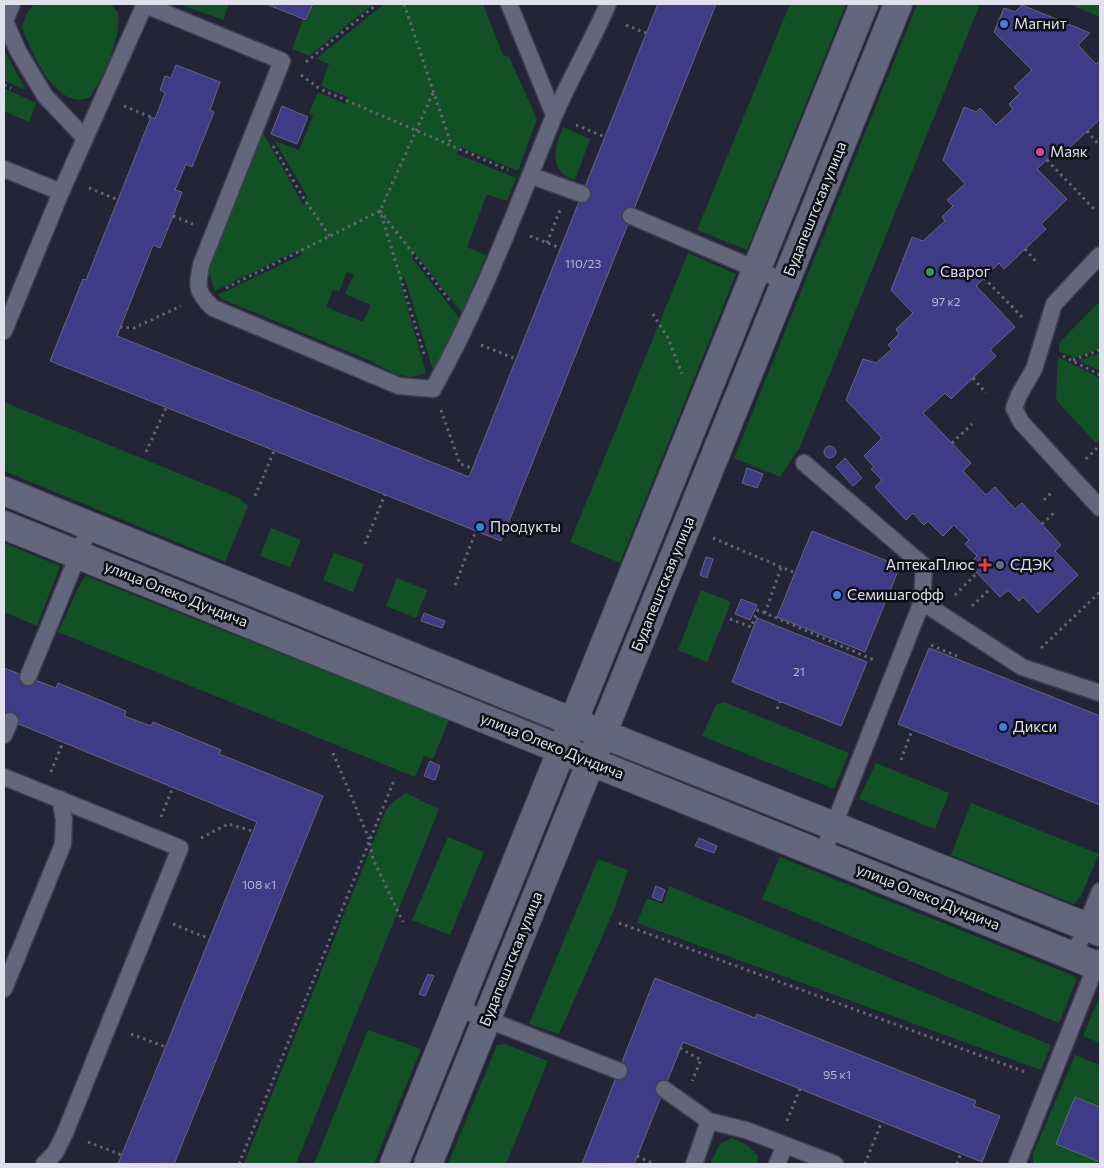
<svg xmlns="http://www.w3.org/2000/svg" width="1104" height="1168" font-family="Commissioner,sans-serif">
	<rect width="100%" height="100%" fill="#232436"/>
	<!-- green -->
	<g fill="#125126" fill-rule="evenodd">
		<path d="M34 4H110L118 12C122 37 104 76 90 97 57 113 31 52 22 27L26 15Z"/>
		<path d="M179 4H229L223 20Z"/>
		<path d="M314 4H373L309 56 292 49 303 20 307 22Z"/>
		<path d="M384 4H483L503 55 509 57 537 119 518 171 460 147 457 154 516 178 507 201 487 194 467 247 486 255 462 313 414 252 412 258 460 319 441 363 433 370 404 276 401 284 426 373 411 377 395 374 366 359 222 299 218 295 303 254 296 251 215 291 209 273 210 262 263 133 304 206 307 196 275 141 299 150 313 116 309 113 318 92 345 104 348 97 321 86 329 64 316 59ZM347 272 354 274 345 294 371 305 363 322 326 307 333 290 339 292Z"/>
		<path d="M790 4H846L747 250 697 230Z"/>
		<path d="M917 4H980L800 447 780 477 734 458Z"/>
		<path d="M1069 4H1100V17Z"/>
		<path d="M4 50 26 90 4 81Z"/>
		<path d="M4 88 36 103 29 122 4 111Z"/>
		<path d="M563 127 590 139 575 180C547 171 555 147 563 127Z"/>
		<path d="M688 253 736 274 620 563 570 542Z"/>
		<path d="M1100 301V349L1075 358 1059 351V343Z"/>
		<path d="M1100 353V371L1079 361Z"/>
		<path d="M1058 357 1100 378V439L1096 443 1056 400Z"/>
		<path d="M4 402 239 498 248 506 225 562 4 471Z"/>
		<path d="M271 528 301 540 290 567 260 556Z"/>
		<path d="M4 543 60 566 37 626 4 612Z"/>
		<path d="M334 553 364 564 353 592 323 580Z"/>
		<path d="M86 576 449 720 433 759 424 756 415 777 58 632 81 582Z"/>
		<path d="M397 578 427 590 416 618 386 606Z"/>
		<path d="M701 590 731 602 707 662 678 650Z"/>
		<path d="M724 702 849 753 834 789 702 736 716 705Z"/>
		<path d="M876 763 949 793 935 829 859 799Z"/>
		<path d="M406 793 439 809 296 1164H244L386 810 393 802Z"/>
		<path d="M971 803 1099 854 1081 896 1074 904 951 855Z"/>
		<path d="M448 837 484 852 450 935 412 920Z"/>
		<path d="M780 857 1074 976 1076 981 1059 1023 762 899Z"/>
		<path d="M598 859 628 870 614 910 559 1034 529 1024Z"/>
		<path d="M669 886 1051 1045 1041 1070 637 923 647 898 663 904Z"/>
		<path d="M1100 996V1043L1083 1036Z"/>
		<path d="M368 1030 421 1049 374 1164H314Z"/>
		<path d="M505 1044 548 1061 506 1164H448L497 1045Z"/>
		<path d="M1075 1055 1100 1065V1107L1075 1097 1098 1161 1097 1164H1033V1154Z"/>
		<path d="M732 1138 747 1145 758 1156 757 1164H710L720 1144Z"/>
	</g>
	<!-- building -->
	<g fill="#3f3c87" stroke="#65677c">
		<path d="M266 4H313L306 20Z"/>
		<path d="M658 4H716L501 541 50 361 83 279 86 280 151 117 155 119 165 93 160 90 165 76 171 78 176 65 220 82 210 110 214 112 192 167 186 164 175 190 182 192 173 216 160 248 153 245 117 336 469 477Z"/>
		<path d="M1022 5 1090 33 1078 45 1096 64 1100 61V119L1067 150 1063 145 1037 169 1067 199 1041 224 1046 229 1004 269 999 263 976 286 1015 327 990 350 996 356 951 399 945 393 923 413 971 463 963 471 986 495 995 487 1015 509 1022 503 1061 545 1055 551 1078 575 1038 613 1023 597 1019 601 1008 590 1000 597 977 573 969 564 977 556 965 544 969 540 954 525 943 536 928 521 924 525 913 513 906 520 875 487 882 480 871 469 874 467 864 456 882 438 846 400 863 359 876 363 892 349 888 345 899 334 896 329 913 313 891 290 912 237 923 241 945 221 942 217 953 206 947 200 965 184 943 160 964 107 976 112 980 108 996 125 1013 109 1009 104 1020 93 1014 87 1032 70 994 32 1004 8 1015 12Z"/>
		<path d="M282 106 308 117 297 144 271 134Z"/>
		<circle cx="830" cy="452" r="6"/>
		<path d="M845 458 862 478 853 486 836 467Z"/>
		<path d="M747 468 763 474 757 488 742 483Z"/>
		<path d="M812 531 900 566 865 652 777 617Z"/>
		<path d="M706 557 713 559 707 578 700 575Z"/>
		<path d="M741 599 757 605 750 620 735 614Z"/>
		<path d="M424 613 445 621 442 628 421 621Z"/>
		<path d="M757 618 867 662 841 726 732 682Z"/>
		<path d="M929 648 1100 716V805L898 724Z"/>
		<path d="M4 668 56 688 58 683 126 711 124 716 151 726 153 722 221 750 219 754 323 796 174 1164H118L257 822 4 718Z"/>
		<path d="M430 761 440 766 435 780 424 776Z"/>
		<path d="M699 838 717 846 714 853 695 846Z"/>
		<path d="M656 886 665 890 661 901 652 897Z"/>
		<path d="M428 974 434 976 425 996 419 994Z"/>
		<path d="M655 978 755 1018 757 1014 976 1101 974 1106 1000 1116 982 1162 683 1042 634 1164H582Z"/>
		<path d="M1075 1097 1100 1107V1162L1056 1144Z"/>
	</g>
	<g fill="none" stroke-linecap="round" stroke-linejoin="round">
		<defs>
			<g id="service">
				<path d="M12 4 5 21 18 51 45 96 85 138"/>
				<path d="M143 4 282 61 201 265C197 287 196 292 213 308L399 386 433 389C482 302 516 209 554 116 570 78 592 42 608 4"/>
				<path d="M509 4 554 115"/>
				<path d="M4 169 61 192"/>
				<path d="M532 176 582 194"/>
				<path d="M631 216 786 282"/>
				<path d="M1100 255 1054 304 1034 369 1019 395 1014 408 1021 422 1100 508"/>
				<path d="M4 331 61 192 145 4"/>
				<path d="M804 463 924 566 922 602"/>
				<path d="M28 677 90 526"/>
				<path d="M4 735 10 721"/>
				<path d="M4 777 180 848 65 1133 55 1153 44 1164"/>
				<path d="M822 855 922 602 1022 667 1100 693"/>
				<path d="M1074 956 1100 891"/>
				<path d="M4 989 63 844 64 819 60 799"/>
				<path d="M458 1008 619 1071"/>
				<path d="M664 1089 709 1121 746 1130 835 1164"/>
				<path d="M694 1164 709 1121"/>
				<path d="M777 1164 785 1145"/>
				<path d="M1017 1164 1099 958"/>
			</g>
			<g id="minor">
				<path d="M394 1164 864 4"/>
				<path d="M428 1164 898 4"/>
			</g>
			<g id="tertiary">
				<path d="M4 491 603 734 1100 932"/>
				<path d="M4 525 1100 967"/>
			</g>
		</defs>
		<!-- service casing -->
		<use href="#service" stroke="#3f404f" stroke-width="19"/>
		<!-- minor casing -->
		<use href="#minor" stroke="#3f404f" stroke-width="30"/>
		<!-- tertiary casing -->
		<use href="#tertiary" stroke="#3f404f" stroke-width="30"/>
		<!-- path -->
		<g stroke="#646575" stroke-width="3" stroke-dasharray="2.5 4" stroke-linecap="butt">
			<path d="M404 4 451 144"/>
			<path d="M626 25 646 33"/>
			<path d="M306 62 377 4"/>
			<path d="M301 75 320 89 508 170"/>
			<path d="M4 85 11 88"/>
			<path d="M124 106 151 117"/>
			<path d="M576 125 605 137"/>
			<path d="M1087 131 1100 146"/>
			<path d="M273 146 306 202 330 236"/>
			<path d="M1047 160 1094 209"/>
			<path d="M89 188 118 200"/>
			<path d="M173 216 193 224"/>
			<path d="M530 236 560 248"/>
			<path d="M547 243 560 210"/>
			<path d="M1025 249 1038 264"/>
			<path d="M984 278 1024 319"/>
			<path d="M226 288 380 211 433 93"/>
			<path d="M653 314 668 338 682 374"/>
			<path d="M120 327 134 328 181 306"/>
			<path d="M481 345 516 359"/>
			<path d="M424 354 380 211 450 301"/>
			<path d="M1063 356 1100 375"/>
			<path d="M1073 360 1100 350"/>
			<path d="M973 378 986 393"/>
			<path d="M441 410 460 464 472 468"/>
			<path d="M952 443 972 424"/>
			<path d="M146 452 166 408"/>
			<path d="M1086 459 1100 445"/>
			<path d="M255 496 274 451"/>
			<path d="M1044 500 1053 491"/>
			<path d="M1042 524 1055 512"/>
			<path d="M713 538 795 573"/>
			<path d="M365 544 385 494"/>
			<path d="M781 568 765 613 874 660"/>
			<path d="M455 585 476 531"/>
			<path d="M955 595 977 573"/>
			<path d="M972 606 991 588"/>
			<path d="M730 619 751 627 758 610 765 613"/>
			<path d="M931 645 957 656"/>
			<path d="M1041 648 1100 592"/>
			<path d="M777 709 780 702"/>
			<path d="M333 753 369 839 373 859 403 922"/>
			<path d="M901 760 912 730"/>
			<path d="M51 772 63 742"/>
			<path d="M161 817 173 787"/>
			<path d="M201 838 228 824 253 831"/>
			<path d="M619 923 1028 1073"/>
			<path d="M173 924 210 939"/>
			<path d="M131 1034 166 1047"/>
			<path d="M680 1048 701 1060 692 1081"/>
			<path d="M787 1121 800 1089"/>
			<path d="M88 1142 122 1155"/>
			<path d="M637 1156 654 1164"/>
			<path d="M239 1164 395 778"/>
			<path d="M865 1164 882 1121"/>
			<path d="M957 1164 961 1153"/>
		</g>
		<!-- service -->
		<use href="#service" stroke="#64667b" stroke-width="16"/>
		<!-- minor -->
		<use href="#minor" stroke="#64667b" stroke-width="28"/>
		<!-- tertiary -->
		<use href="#tertiary" stroke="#64667b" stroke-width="28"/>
	</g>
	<!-- markers -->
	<g fill="#3f7fe0" stroke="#0d0e16" stroke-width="2">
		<circle cx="1004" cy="24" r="5"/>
		<circle cx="480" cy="527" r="5"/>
		<circle cx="837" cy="595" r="5"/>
		<circle cx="1003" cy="727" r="5"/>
	</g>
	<circle fill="#d1479c" stroke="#0d0e16" stroke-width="2" cx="1040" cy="152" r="5"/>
	<circle fill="#2e9e5b" stroke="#0d0e16" stroke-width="2" cx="930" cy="272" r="5"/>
	<path fill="#e0444e" stroke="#0d0e16" stroke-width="2" d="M982.5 557.5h5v5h5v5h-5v5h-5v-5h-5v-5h5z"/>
	<circle fill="#5c6f8a" stroke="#0d0e16" stroke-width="2" cx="1000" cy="565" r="5"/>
	<g text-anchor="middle" stroke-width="5" stroke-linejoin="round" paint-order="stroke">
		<!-- number labels -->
		<g font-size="12" fill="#b8b8d4">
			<text x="583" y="268">110/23</text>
			<text x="946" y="306">97 к2</text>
			<text x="799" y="676">21</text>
			<text x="259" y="889">108 к1</text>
			<text x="837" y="1079">95 к1</text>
		</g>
		<!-- poi labels -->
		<g font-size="15" fill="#e0e1ed" stroke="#0d0e16" text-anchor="start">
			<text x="1014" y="29">Магнит</text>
			<text x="1050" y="157">Маяк</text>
			<text x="940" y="277">Сварог</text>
			<text x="490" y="532">Продукты</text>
			<text x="975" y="570" text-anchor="end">АптекаПлюс</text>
			<text x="1010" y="570">СДЭК</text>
			<text x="847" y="600">Семишагофф</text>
			<text x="1013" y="732">Дикси</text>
		</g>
		<!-- street labels -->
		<g font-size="15" fill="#e0e1ed" stroke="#0d0e16">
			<text transform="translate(815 209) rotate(-68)" y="5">Будапештская улица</text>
			<text transform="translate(663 584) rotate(-68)" y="5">Будапештская улица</text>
			<text transform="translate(176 594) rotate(22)" y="5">улица Олеко Дундича</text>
			<text transform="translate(552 746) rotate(22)" y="5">улица Олеко Дундича</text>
			<text transform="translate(928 897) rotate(22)" y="5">улица Олеко Дундича</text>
			<text transform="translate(511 959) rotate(-68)" y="5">Будапештская улица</text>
		</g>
	</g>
	<!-- border -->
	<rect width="1104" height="1168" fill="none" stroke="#e0e1ed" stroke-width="10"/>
</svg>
